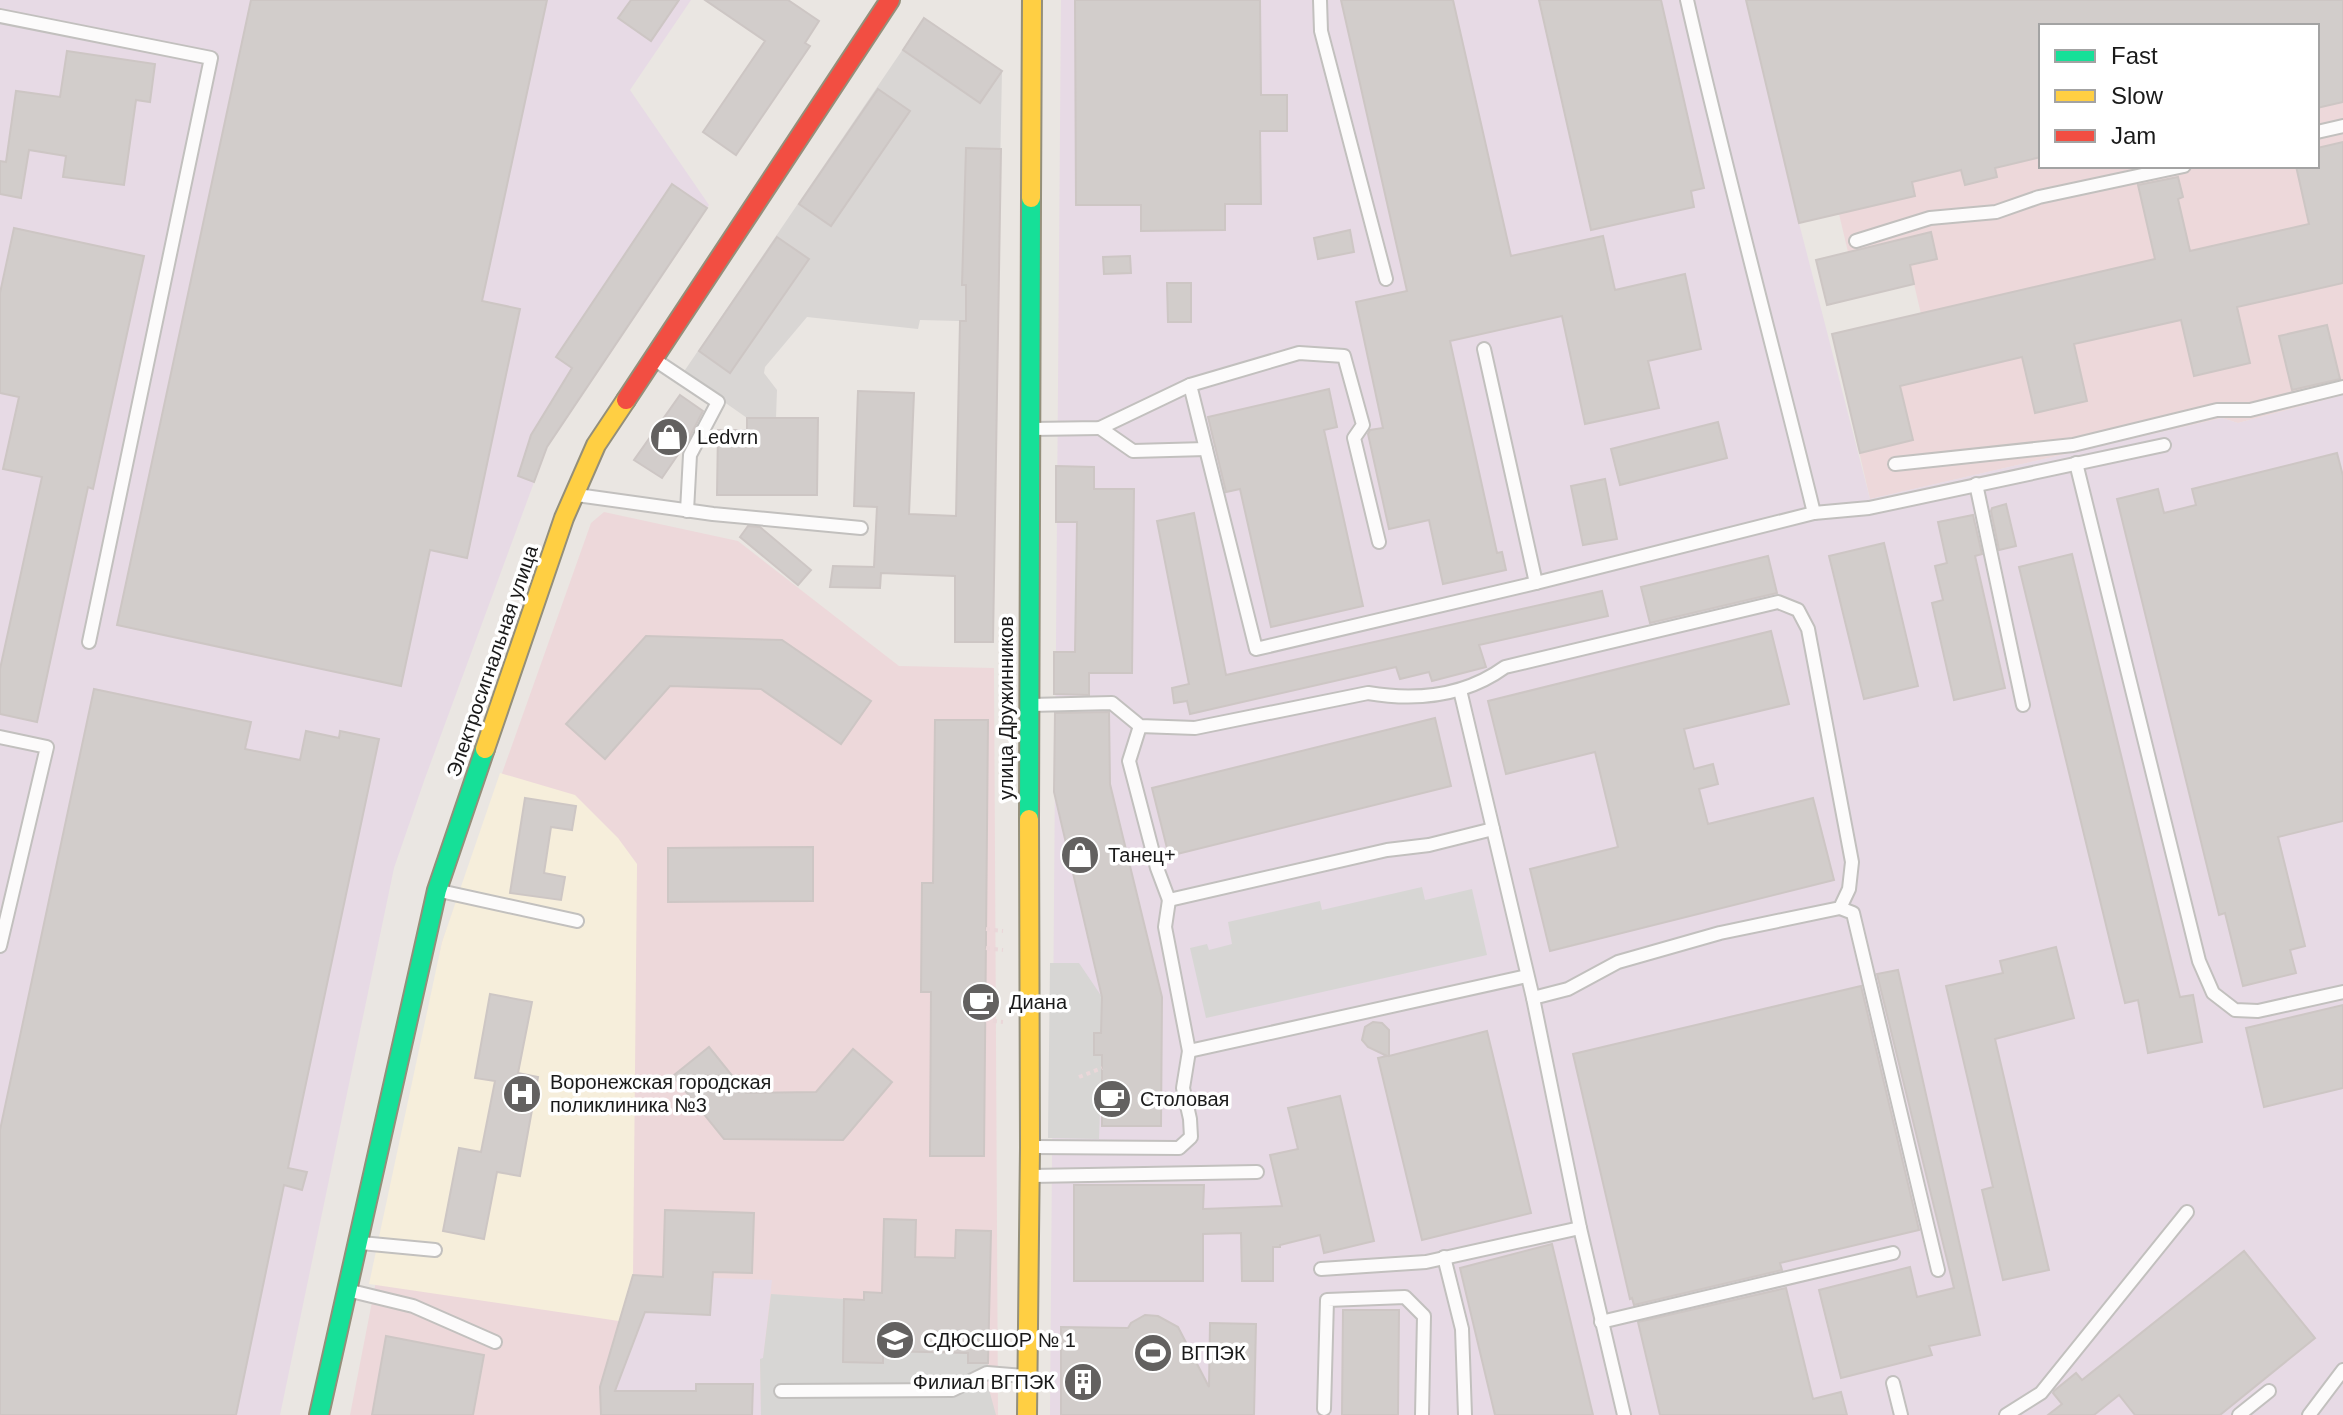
<svg xmlns="http://www.w3.org/2000/svg" width="2343" height="1415" font-family="Helvetica,sans-serif">
	<rect width="100%" height="100%" fill="#eae6e2"/>
	<!-- residential -->
	<path fill="#d9d6d4" d="M924 18 1002 71 997 322 920 320 918 329 807 317 765 367 764 373 777 390 776 418H747L683 373Z"/>
	<!-- commercial -->
	<g fill="#edd8da" fill-rule="evenodd">
		<path d="M1746 0H2343V395L2238 423 2222 418 1870 499 1832 334 1921 314 1914 284 1827 305 1816 260 1848 252 1839 214 1799 223ZM2041 26H2317V166H2041Z"/>
		<path d="M604 512 738 541 899 666 994 668 998 1415H350L442 942 591 523Z"/>
	</g>
	<!-- industrial -->
	<g fill="#e7dae5">
		<path d="M0 0H691L630 90 709 205 547 447 424 781 394 868 280 1415H0Z"/>
		<path d="M1061 0H1746L1799 223 1870 499 2222 418 2238 423 2343 395V1415H1050Z"/>
		<path d="M633 1275 772 1280 763 1359 760 1360 761 1415H601L600 1387Z"/>
	</g>
	<!-- education -->
	<path fill="#f6eedb" d="M500 773 575 795 618 838 637 864 633 1275 619 1321 369 1284 442 942Z"/>
	<!-- religious -->
	<g fill="#d7d6d4">
		<path d="M1422 887 1425 900 1472 889 1487 955 1206 1018 1190 948 1207 944 1209 950 1232 944 1228 922 1320 901 1322 910Z"/>
		<path d="M1050 963H1079L1102 997 1101 1033H1094V1055H1102L1099 1139 1048 1138Z"/>
		<path d="M771 1294 844 1299 883 1363V1351L968 1353V1362L988 1363 987 1382 996 1415H761L760 1359 763 1358Z"/>
	</g>
	<!-- building -->
	<g fill="#d2cdcb" stroke="#cdc6c4" stroke-width="2">
		<path d="M251 0H547L482 301 520 309 467 558 430 550 401 686 117 625Z"/>
		<path d="M631 0H679L651 41 618 18Z"/>
		<path d="M705 0H788L819 21 805 43 810 46 736 155 703 132 765 41Z"/>
		<path d="M1075 0H1260L1261 95H1287V131H1260L1261 204H1225V230L1141 231V205H1076Z"/>
		<path d="M1341 0H1453L1511 256 1603 236 1615 290 1685 274 1701 349 1648 361 1659 408 1585 424 1562 316 1450 341 1497 553 1502 552 1506 570 1443 584 1429 520 1389 529 1368 434 1370 430 1383 428 1356 302 1407 291Z"/>
		<path d="M1539 0H1661L1704 188 1691 191 1694 207 1591 230Z"/>
		<path d="M1746 0H2343V102L2317 108V26H2041V157L1995 168 1997 177 1965 185 1961 170 1912 182 1915 196 1799 223Z"/>
		<path d="M924 18 1002 71 980 103 903 50Z"/>
		<path d="M67 51 155 64 150 102 136 100 124 185 63 177 66 156 29 150 21 198 0 194V161L6 162 16 91 60 97Z"/>
		<path d="M878 89 910 111 831 226 799 204Z"/>
		<path d="M2343 142V283L2237 307 2250 363 2194 376 2181 320 2074 344 2087 401 2035 413 2022 357 1900 386 1913 440 1860 453 1832 334 2155 259 2138 185 2178 177 2183 197 2178 199 2190 251 2309 224 2296 166H2317V148Z"/>
		<path d="M966 148 1001 149 993 642H955V576L881 573 880 588 830 587 833 566 874 567 877 507 854 506 858 391 914 393 909 514 956 516 960 321H966V285H962Z"/>
		<path d="M672 184 707 208 547 447 534 482 518 476 531 435 572 368 556 357Z"/>
		<path d="M14 228 144 256 93 489 88 487 37 722 0 714V669L42 477 3 469 19 397 0 393V293Z"/>
		<path d="M1350 230 1354 252 1318 259 1314 238Z"/>
		<path d="M1931 232 1937 259 1910 265 1914 284 1827 305 1816 260Z"/>
		<path d="M777 237 809 259 730 373 699 351Z"/>
		<path d="M1130 256 1131 273 1104 274 1103 257Z"/>
		<path d="M1167 283H1191V322H1168Z"/>
		<path d="M2327 325 2340 379 2292 390 2279 336Z"/>
		<path d="M1329 389 1337 427 1324 430 1363 606 1271 627 1240 489 1226 492 1208 417Z"/>
		<path d="M680 395 703 411 688 440 662 478 634 460Z"/>
		<path d="M747 418H818L817 495H717L718 430H747Z"/>
		<path d="M1718 422 1727 458 1620 485 1611 449Z"/>
		<path d="M2337 453 2343 476V821L2278 837 2305 946 2290 950 2296 973 2243 986 2225 913 2219 915 2117 499 2158 489 2164 513 2196 505 2192 489Z"/>
		<path d="M1056 466 1094 467V489H1134L1132 673H1089V695L1054 694V652H1075L1077 522H1056Z"/>
		<path d="M1605 479 1617 539 1583 545 1571 486Z"/>
		<path d="M2006 504 2016 546 1999 550 1991 511 1992 508Z"/>
		<path d="M1194 513 1226 675 1602 591 1608 616 1479 645 1486 667 1432 681 1429 672 1400 679 1396 667 1190 714 1187 701 1174 703 1172 688 1189 684 1157 521Z"/>
		<path d="M1973 515 1982 554 1975 556 2005 688 1954 700 1932 603 1943 600 1935 566 1947 563 1938 522Z"/>
		<path d="M748 526 760 527 811 570 798 585 740 537Z"/>
		<path d="M1884 543 1918 686 1864 699 1829 556Z"/>
		<path d="M2072 554 2180 997 2193 995 2202 1042 2148 1053 2138 1000 2125 1003 2019 567Z"/>
		<path d="M1768 556 1777 593 1650 623 1641 587Z"/>
		<path d="M1771 631 1789 704 1684 729 1694 769 1713 764 1718 784 1699 789 1708 824 1813 798 1834 880 1550 951 1530 869 1618 847 1595 752 1506 774 1488 701Z"/>
		<path d="M646 636 782 640 871 701 841 744 761 689 670 686 605 759 566 724Z"/>
		<path d="M94 689 251 722 245 749 300 760 306 731 339 738 340 731 379 739 288 1168 307 1172 302 1190 284 1185 236 1415H0V1130Z"/>
		<path d="M1109 712 1110 784 1162 997 1161 1126H1102V1055H1094V1033H1101L1102 997 1054 792 1055 713Z"/>
		<path d="M1435 718 1451 786 1169 856 1152 788Z"/>
		<path d="M935 720H988L984 1156H930L931 992H921L922 883H933Z"/>
		<path d="M525 798 576 806 572 830 551 827 544 873 565 877 561 900 510 893Z"/>
		<path d="M813 847V901L668 902V848Z"/>
		<path d="M2056 947 2074 1018 1995 1039 2049 1270 2003 1280 1982 1190 1993 1187 1946 986 2003 973 2000 961Z"/>
		<path d="M1898 970 1980 1335 1929 1346 1932 1355 1841 1378 1819 1290 1910 1267 1917 1297 1954 1288 1877 974Z"/>
		<path d="M1861 986 1919 1230 1780 1263 1782 1270 1634 1305 1632 1298 1630 1299 1573 1054Z"/>
		<path d="M490 994 532 1002 518 1073 538 1077 520 1176 497 1172 484 1239 443 1231 459 1148 481 1152 495 1081 475 1078Z"/>
		<path d="M2343 1005V1088L2264 1107 2246 1028Z"/>
		<path d="M1373 1022 1382 1023 1389 1030V1056L1487 1031 1531 1213 1422 1240 1378 1058 1387 1056 1368 1047 1362 1040 1365 1027Z"/>
		<path d="M709 1047 746 1093 816 1092 853 1049 892 1082 843 1140 724 1139 673 1076Z"/>
		<path d="M1340 1096 1374 1241 1324 1253 1320 1235 1280 1245V1247H1273V1281H1242L1241 1233 1203 1234V1281H1074V1185H1204L1203 1209 1282 1206 1270 1155 1298 1149 1288 1108Z"/>
		<path d="M665 1210 754 1213 752 1273 713 1272 710 1315 645 1312 615 1391H696V1384H753L752 1415H601L600 1387 633 1275 663 1277Z"/>
		<path d="M884 1219 916 1220 915 1257 955 1258 956 1230 991 1231 988 1363H968V1353L883 1351V1363L843 1362 844 1299 864 1300V1292L882 1293Z"/>
		<path d="M1552 1244 1593 1415H1495L1460 1268Z"/>
		<path d="M2244 1251 2315 1338 2220 1415H2135L2119 1395 2094 1415H2048L2062 1404 2053 1393 2054 1391 2076 1373 2082 1380Z"/>
		<path d="M1786 1288 1813 1399 1841 1392 1847 1415H1660L1638 1322Z"/>
		<path d="M1343 1310H1399L1398 1415H1342Z"/>
		<path d="M1145 1315 1158 1316 1178 1327 1209 1387 1210 1323 1256 1324 1254 1415H1061V1327L1128 1328 1131 1323Z"/>
		<path d="M386 1336 484 1355 473 1415H372Z"/>
	</g>
	<g fill="none" stroke-linecap="round" stroke-linejoin="round">
		<defs>
			<g id="lane">
				<path d="M1320 0 1321 31 1386 279"/>
				<path d="M1687 0C1726 172 1772 342 1814 513"/>
				<path d="M0 16 211 58 89 642"/>
				<path d="M2317 132 2343 126"/>
				<path d="M1856 241 1930 218 1996 212 2039 197 2184 166"/>
				<path d="M1484 349 1536 583"/>
				<path d="M655 360 718 402 690 455 687 511"/>
				<path d="M1100 428 1133 451 1206 449"/>
				<path d="M1032 429 1100 428 1190 385"/>
				<path d="M2076 463 2199 961 2213 993 2235 1010 2258 1011 2343 992"/>
				<path d="M1895 464 2073 445 2217 410H2250L2343 387"/>
				<path d="M1976 484 2023 705"/>
				<path d="M577 495 713 514 861 528"/>
				<path d="M1379 542 1354 438 1363 425 1344 356 1299 353 1190 385 1256 649 1536 583 1814 513 1869 508 2164 445"/>
				<path d="M1460 690 1493 829"/>
				<path d="M1031 705 1112 703 1140 726 1195 728 1368 693C1416 701 1465 696 1505 667L1778 602 1798 610 1808 629 1852 862 1849 889 1840 908 1720 933 1618 962 1568 989 1533 998 1493 829 1429 845 1387 850 1169 900 1157 868 1129 761 1140 726"/>
				<path d="M0 737 47 747 0 946"/>
				<path d="M440 891 577 921"/>
				<path d="M1169 900 1165 927 1189 1051 1527 976"/>
				<path d="M1840 908 1853 913 1938 1270"/>
				<path d="M1533 998 1580 1228 1624 1415"/>
				<path d="M1034 1147 1179 1148 1191 1137 1190 1119 1183 1088 1189 1051"/>
				<path d="M1032 1176 1257 1172"/>
				<path d="M361 1243 435 1250"/>
				<path d="M1444 1257 1462 1329 1465 1415"/>
				<path d="M1321 1269 1426 1262 1580 1228"/>
				<path d="M351 1291 413 1306 495 1342"/>
				<path d="M1601 1322 1893 1253"/>
				<path d="M1893 1383 1901 1415"/>
				<path d="M781 1391 952 1390 987 1373 1025 1376"/>
				<path d="M1324 1409 1327 1300 1405 1297 1424 1316 1422 1415"/>
				<path d="M2006 1415 2041 1393 2187 1212"/>
				<path d="M2239 1415 2269 1391"/>
				<path d="M2309 1415 2343 1370"/>
			</g>
			<g id="fast">
				<path d="M1029 819 1031 198"/>
				<path d="M319 1415 437 890 485 749"/>
			</g>
			<g id="slow">
				<path d="M1031 198 1032 0"/>
				<path d="M485 749 564 518 596 445 626 400"/>
				<path d="M1027 1415 1030 1147 1029 819"/>
			</g>
			<path id="jam" d="M626 400 890 0"/>
		</defs>
		<!-- lane casing -->
		<use href="#lane" stroke="#c2c0be" stroke-width="16"/>
		<!-- fast casing -->
		<use href="#fast" stroke="#948f7a" stroke-width="22"/>
		<!-- slow casing -->
		<use href="#slow" stroke="#948f7a" stroke-width="22"/>
		<!-- jam casing -->
		<use href="#jam" stroke="#948f7a" stroke-width="22"/>
		<!-- path -->
		<g stroke="#ead7d9" stroke-width="4" stroke-dasharray="4 4" stroke-linecap="butt">
			<path d="M986 929 1003 931"/>
			<path d="M986 948 1003 950"/>
			<path d="M985 1020 1003 1022"/>
			<path d="M1079 1077 1102 1068"/>
			<path d="M989 1345 1002 1349"/>
		</g>
		<!-- lane -->
		<use href="#lane" stroke="#fcfbfb" stroke-width="12"/>
		<!-- fast -->
		<use href="#fast" stroke="#16e098" stroke-width="18"/>
		<!-- slow -->
		<use href="#slow" stroke="#ffcf43" stroke-width="18"/>
		<!-- jam -->
		<use href="#jam" stroke="#f24e42" stroke-width="18"/>
	</g>
	<!-- icons -->
	<defs>
		<symbol id="shop-disc" viewBox="-11 -11 22 22"><circle r="9.5" fill="#636160" stroke="#fff"/><path d="M-5-2.5h2.3a2.7 3.5 0 0 1 5.4 0H5L5.5 6h-11ZM-1.5-2.5h3a1.5 2.3 0 0 0-3 0Z" fill="#fff"/></symbol>
		<symbol id="cafe-disc" viewBox="-11 -11 22 22"><circle r="9.5" fill="#636160" stroke="#fff"/><path d="M-5.5-4.5H6V0H3Q3 3.5 0 3.5H-2.5Q-5.5 3.5-5.5 0ZM3-3.2v2h1.7v-2ZM-6 4.5H4V6H-6Z" fill="#fff"/></symbol>
		<symbol id="hospital-disc" viewBox="-11 -11 22 22"><circle r="9.5" fill="#636160" stroke="#fff"/><path d="M-5-5h3v3.5h4V-5h3V5h-3V1.5h-4V5h-3Z" fill="#fff"/></symbol>
		<symbol id="school-disc" viewBox="-11 -11 22 22"><circle r="9.5" fill="#636160" stroke="#fff"/><path d="M0-5L7-2L0 1L-7-2ZM-4 1L0 2.5L4 1V4Q0 6-4 4Z" fill="#fff"/></symbol>
		<symbol id="stadium-disc" viewBox="-11 -11 22 22"><circle r="9.5" fill="#636160" stroke="#fff"/><path d="M0-5a6.5 5 0 1 0 0 10a6.5 5 0 1 0 0-10ZM-3.5-1.8h7v3.6h-7Z" fill="#fff"/></symbol>
		<symbol id="building-disc" viewBox="-11 -11 22 22"><circle r="9.5" fill="#636160" stroke="#fff"/><path d="M-4-6H4V6H1V3H-1V6H-4ZM-2.5-4.3h1.7v1.8h-1.7ZM.8-4.3h1.7v1.8H.8ZM-2.5-1h1.7V.8h-1.7ZM.8-1h1.7V.8H.8Z" fill="#fff"/></symbol>
	</defs>
	<g fill-rule="evenodd">
		<use href="#shop-disc" x="647" y="415" width="44" height="44"/>
		<use href="#shop-disc" x="1058" y="833" width="44" height="44"/>
		<use href="#cafe-disc" x="959" y="980" width="44" height="44"/>
		<use href="#hospital-disc" x="500" y="1072" width="44" height="44"/>
		<use href="#cafe-disc" x="1090" y="1077" width="44" height="44"/>
		<use href="#school-disc" x="873" y="1318" width="44" height="44"/>
		<use href="#stadium-disc" x="1131" y="1331" width="44" height="44"/>
		<use href="#building-disc" x="1061" y="1360" width="44" height="44"/>
	</g>
	<g text-anchor="middle" stroke-width="7" stroke-linejoin="round" paint-order="stroke">
		<!-- poi labels -->
		<g font-size="20" fill="#1a1a1a" stroke="#fff" text-anchor="start">
			<text x="697" y="444">Ledvrn</text>
			<text x="1108" y="862">Танец+</text>
			<text x="1009" y="1009">Диана</text>
			<text x="550" y="1089">Воронежская городская<tspan x="550" dy="23">поликлиника №3</tspan></text>
			<text x="1140" y="1106">Столовая</text>
			<text x="923" y="1347">СДЮСШОР № 1</text>
			<text x="1181" y="1360">ВГПЭК</text>
			<text x="1055" y="1389" text-anchor="end">Филиал ВГПЭК</text>
		</g>
		<!-- street labels -->
		<g font-size="20" fill="#1a1a1a" stroke="#fff">
			<text transform="translate(492 661) rotate(-71)" y="7">Электросигнальная улица</text>
			<text transform="translate(1006 708) rotate(-90)" y="7">улица Дружинников</text>
		</g>
	</g>
	<!-- legend -->
	<rect x="2039" y="24" width="280" height="144" fill="#ffffff" stroke="#a3a3a3" stroke-width="2"/>
	<rect x="2055" y="50" width="40" height="12" fill="#16e098" stroke="#a3a3a3" stroke-width="2"/>
	<text x="2111" y="64" font-size="24" fill="#1a1a1a">Fast</text>
	<rect x="2055" y="90" width="40" height="12" fill="#ffcf43" stroke="#a3a3a3" stroke-width="2"/>
	<text x="2111" y="104" font-size="24" fill="#1a1a1a">Slow</text>
	<rect x="2055" y="130" width="40" height="12" fill="#f24e42" stroke="#a3a3a3" stroke-width="2"/>
	<text x="2111" y="144" font-size="24" fill="#1a1a1a">Jam</text>
</svg>
